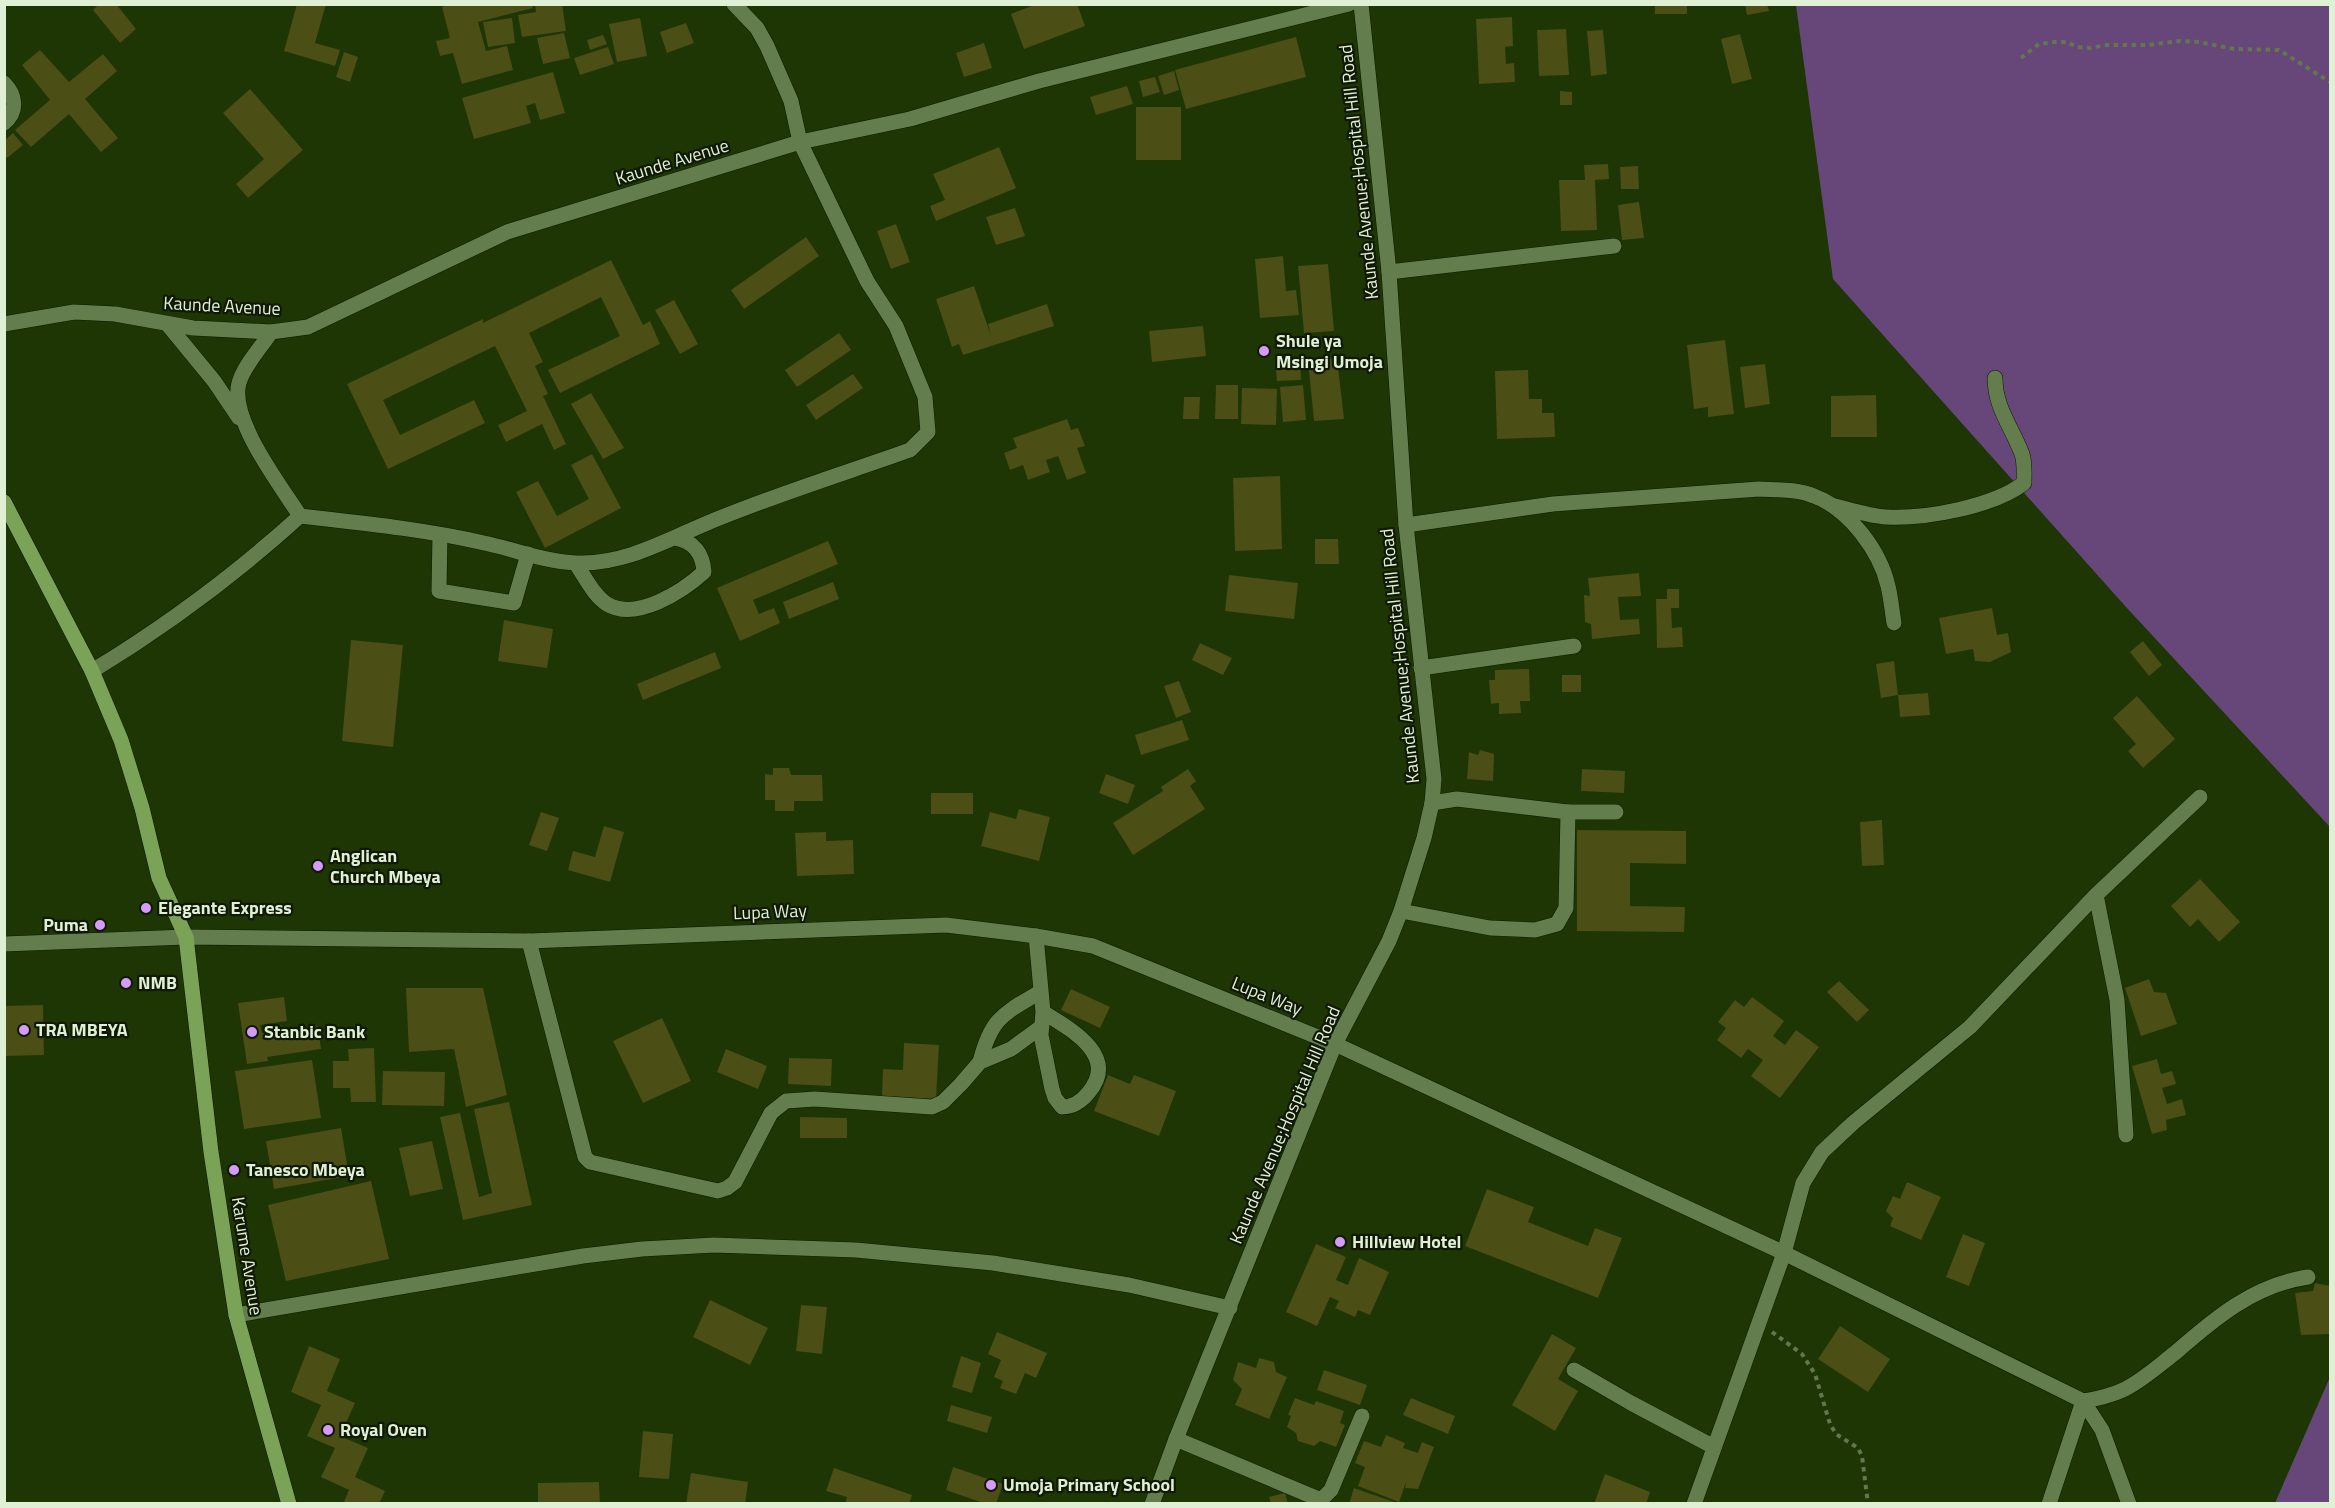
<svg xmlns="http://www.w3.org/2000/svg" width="2335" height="1508" font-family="'Titillium Web',sans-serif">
	<rect width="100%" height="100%" fill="#1e3504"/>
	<!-- forest -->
	<g fill="#67477a">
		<path d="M1796 5H2330V827L2126 607 1833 279Z"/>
		<path d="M2330 1377V1503H2275Z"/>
	</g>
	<!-- building -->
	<g fill="#4b4e15">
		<path d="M99 4H116L136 29 120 43 93 10Z"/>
		<path d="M297 4H326L315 43 340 50 335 66 284 51Z"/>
		<path d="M450 4H532L533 8 478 22 486 51 507 46 513 70 462 84 453 53 440 56 436 41 450 38 442 7Z"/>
		<path d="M535 4H562L566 31 522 37 518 15 536 12Z"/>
		<path d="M1037 4H1077L1085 26 1024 49 1011 14Z"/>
		<rect x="1655" y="4" width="32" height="10"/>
		<path d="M1745 4H1767L1769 11 1747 15Z"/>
		<path d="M1512 17 1513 46 1505 47 1506 64 1514 63 1515 82 1479 84 1476 19Z"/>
		<path d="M512 18 515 43 488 47 483 22Z"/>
		<path d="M640 18 647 56 617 62 609 24Z"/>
		<path d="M686 23 694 43 667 53 660 32Z"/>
		<path d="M1566 29 1569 75 1539 76 1537 30Z"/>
		<path d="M1603 30 1607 74 1591 76 1587 31Z"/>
		<path d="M564 33 570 58 543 64 537 38Z"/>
		<path d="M1740 34 1752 79 1732 84 1721 39Z"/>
		<path d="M603 35 607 44 590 50 587 40Z"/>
		<path d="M1296 37 1306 77 1186 109 1175 70Z"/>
		<path d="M984 43 992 68 964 77 956 53Z"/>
		<path d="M608 47 614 64 580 75 574 58Z"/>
		<path d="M40 50 69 82 103 54 117 71 85 99 118 138 101 152 69 114 31 147 15 130 50 100 22 65Z"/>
		<path d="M344 52 358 57 350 82 336 77Z"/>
		<path d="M1174 71 1179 90 1164 95 1158 76Z"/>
		<path d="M553 72 565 113 540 120 535 103 526 106 531 123 474 139 462 98Z"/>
		<path d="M1155 77 1160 92 1143 97 1139 81Z"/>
		<path d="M1127 86 1133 104 1096 115 1090 97Z"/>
		<path d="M250 89 303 150 248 198 236 184 264 159 223 113Z"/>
		<path d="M1560 91 1572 92V105H1560Z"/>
		<rect x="1136" y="107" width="45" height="53"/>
		<path d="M13 133 23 145 7 158 4 155V141Z"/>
		<path d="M999 147 1016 188 936 221 930 206 945 200 933 174Z"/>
		<path d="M1608 164 1609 179 1595 180 1597 230 1561 231 1559 180H1585L1584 165Z"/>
		<path d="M1638 166 1639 189H1621L1620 167Z"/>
		<path d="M1639 202 1644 238 1622 240 1618 205Z"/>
		<path d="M1015 208 1025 236 996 245 986 217Z"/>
		<path d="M896 224 910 262 891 269 877 231Z"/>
		<path d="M806 237 819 256 744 309 731 290Z"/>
		<path d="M1283 256 1286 291 1296 290 1299 315 1260 318 1255 259Z"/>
		<path d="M611 260 643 325 650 321 660 344 560 393 548 370 620 336 601 297 529 333 543 362 535 366 548 394 543 396 566 444 554 450 542 424 506 442 498 425 527 411 495 346 383 400 400 435 474 400 485 423 388 469 347 384 483 319V323Z"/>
		<path d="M1328 264 1334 331 1304 333 1298 266Z"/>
		<path d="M974 286 991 336 988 324 1047 304 1054 326 963 355 959 344 952 347 936 299Z"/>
		<path d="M674 300 698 344 680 354 655 310Z"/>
		<path d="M1203 326 1206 356 1152 362 1149 331Z"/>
		<path d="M839 333 851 350 797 387 785 370Z"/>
		<path d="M1725 340 1734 414 1708 417V407L1694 409 1687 345Z"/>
		<path d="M1300 357 1301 380 1277 381 1275 358Z"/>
		<path d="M1337 358 1344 419 1314 421 1308 361Z"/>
		<path d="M1765 364 1770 404 1745 408 1740 367Z"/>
		<path d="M1528 370 1529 399H1542V413H1554L1555 437 1497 439 1495 371Z"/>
		<path d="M853 374 863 388 816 420 806 405Z"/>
		<path d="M1216 385H1238V419H1215Z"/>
		<path d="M1303 385 1306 420 1283 422 1280 387Z"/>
		<path d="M1242 388 1277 389 1276 425 1241 424Z"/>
		<path d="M591 393 624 448 603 459 571 404Z"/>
		<path d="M1876 395 1877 437H1831V396Z"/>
		<path d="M1184 397H1200L1199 419H1183Z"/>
		<path d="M1067 419 1071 430 1078 428 1085 446 1077 448 1086 473 1067 480 1058 456 1046 460 1050 472 1028 480 1023 465 1010 470 1004 453 1017 448 1013 438Z"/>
		<path d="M592 454 621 508 545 548 516 492 538 481 557 516 589 499 571 465Z"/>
		<path d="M1280 476 1282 549 1235 551 1233 478Z"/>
		<path d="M1315 539H1338L1339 564H1315Z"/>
		<path d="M828 541 838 564 753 600 759 614 774 608 780 623 740 641 717 588Z"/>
		<path d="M1639 573 1641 596 1618 597 1620 620 1639 619 1640 634 1592 639 1591 624 1585 622 1584 595 1590 596 1588 578Z"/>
		<path d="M1229 575 1298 583 1294 619 1225 611Z"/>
		<path d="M833 582 839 599 789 619 783 602Z"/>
		<path d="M1667 589H1679V608H1671L1672 628 1682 627 1683 647 1657 648 1656 599H1667Z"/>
		<path d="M1992 608 1997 635 2008 633 2011 652 1990 662 1975 661 1973 649 1946 654 1939 618Z"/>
		<path d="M504 620 553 629 547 668 498 661Z"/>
		<path d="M351 640 403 645 393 747 342 741Z"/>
		<path d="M2143 641 2162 665 2149 676 2130 652Z"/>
		<path d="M1200 643 1232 658 1223 675 1192 660Z"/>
		<path d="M715 652 721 668 643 700 637 684Z"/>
		<path d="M1894 661 1898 695 1881 698 1876 664Z"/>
		<path d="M1529 669 1530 701H1520L1521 713 1499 714V703L1491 704 1489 680H1495V670Z"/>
		<rect x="1562" y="675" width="19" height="17"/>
		<path d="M1179 681 1191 712 1176 718 1164 686Z"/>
		<path d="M1928 693 1930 715 1900 717 1898 695Z"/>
		<path d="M2137 696 2175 739 2143 768 2128 751 2136 744 2113 718Z"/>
		<path d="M1182 720 1189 740 1141 755 1135 735Z"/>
		<path d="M1480 750 1494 754 1493 781 1467 779 1469 752 1478 755Z"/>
		<path d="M773 768H789L791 775H822L823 801H794V811H775V800H765V774L773 775Z"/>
		<path d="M1188 769 1196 781 1190 786 1205 809 1133 855 1113 823 1163 791 1161 787Z"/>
		<path d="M1582 769 1625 771 1624 793 1581 791Z"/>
		<path d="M1106 774 1135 785 1128 804 1099 793Z"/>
		<rect x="931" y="793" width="42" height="21"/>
		<path d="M1019 809 1050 817 1039 861 981 846 990 812 1016 819Z"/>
		<path d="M541 812 559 818 547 851 529 845Z"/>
		<path d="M1882 820 1884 865 1862 866 1860 822Z"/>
		<path d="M604 826 624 832 610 882 568 870 573 851 595 857Z"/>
		<path d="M1577 830 1686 831V864L1630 863V906L1685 907 1684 932 1577 931Z"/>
		<path d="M826 832V841L853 840 854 874 797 876 795 833Z"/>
		<path d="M2200 879 2240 922 2219 942 2198 919 2190 927 2171 906Z"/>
		<path d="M2149 979 2154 992 2166 993 2177 1024 2141 1036 2125 988Z"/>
		<path d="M1839 981 1869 1010 1857 1022 1827 992Z"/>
		<path d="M406 988H483L507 1095 466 1107 454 1049 409 1052Z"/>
		<path d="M1071 989 1110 1007 1100 1028 1061 1010Z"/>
		<path d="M284 997 287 1021 260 1025 262 1033 318 1026 321 1049 267 1057 268 1061 247 1064 238 1003Z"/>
		<path d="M1752 997 1784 1021 1773 1036 1785 1045 1796 1030 1819 1047 1780 1098 1751 1076 1763 1060 1748 1049 1741 1058 1717 1040 1726 1028 1718 1022 1735 1000 1744 1007Z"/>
		<path d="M43 1005 44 1055 4 1056V1006Z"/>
		<path d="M662 1018 691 1081 643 1103 613 1041Z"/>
		<path d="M904 1043 939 1045 936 1099 882 1096 883 1069 903 1070Z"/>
		<path d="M374 1048 376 1102H351L350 1088H333V1061H349L348 1049Z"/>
		<path d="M726 1049 767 1066 758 1089 717 1072Z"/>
		<path d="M789 1058 832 1059 831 1086 788 1084Z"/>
		<path d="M2157 1059 2161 1074 2172 1071 2176 1084 2162 1088 2167 1104 2182 1099 2186 1115 2166 1120 2167 1130 2152 1134 2132 1066Z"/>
		<path d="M312 1060 321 1118 244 1129 235 1071Z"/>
		<path d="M383 1071 445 1072 444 1106 382 1105Z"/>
		<path d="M1108 1075 1130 1084 1134 1075 1176 1091 1159 1136 1094 1111Z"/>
		<path d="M509 1102 532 1205 463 1220 440 1117 460 1113 479 1197 492 1193 474 1109Z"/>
		<path d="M800 1117 847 1118V1138H800Z"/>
		<path d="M341 1128 349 1176 274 1189 266 1141Z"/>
		<path d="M432 1141 443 1189 410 1196 399 1148Z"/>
		<path d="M371 1181 389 1259 286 1281 268 1205Z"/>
		<path d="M1907 1182 1941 1197 1921 1240 1890 1226 1893 1218 1886 1211 1893 1196 1900 1199Z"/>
		<path d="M1487 1189 1534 1207 1528 1222 1588 1246 1595 1228 1622 1238 1598 1298 1465 1246Z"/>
		<path d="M1963 1234 1985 1243 1969 1286 1946 1277Z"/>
		<path d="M1316 1244 1346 1257 1336 1280 1348 1285 1359 1258 1389 1272 1370 1315 1358 1310 1355 1317 1335 1308 1339 1301 1330 1297 1317 1326 1286 1312Z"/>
		<path d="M2315 1283 2330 1286V1334L2301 1335 2295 1293 2313 1291Z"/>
		<path d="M710 1300 768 1328 750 1365 693 1337Z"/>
		<path d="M801 1305 827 1307 822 1354 796 1351Z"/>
		<path d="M1840 1326 1890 1359 1868 1392 1818 1359Z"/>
		<path d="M997 1332 1047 1353 1036 1378 1025 1373 1016 1394 1000 1388 1003 1381 994 1377 1001 1360 988 1354Z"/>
		<path d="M1552 1334 1576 1348 1558 1379 1578 1391 1555 1431 1512 1405Z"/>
		<path d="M309 1346 340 1359 327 1391 355 1403 340 1436 368 1448 355 1477 385 1491 379 1504H343L349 1490 321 1477 335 1448 307 1436 321 1405 291 1392Z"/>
		<path d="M961 1356 981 1363 972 1393 952 1387Z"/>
		<path d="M1259 1358 1274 1362 1276 1372 1287 1377 1269 1419 1235 1405 1242 1389 1233 1380 1238 1362 1256 1368Z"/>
		<path d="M1324 1370 1367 1385 1360 1405 1317 1390Z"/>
		<path d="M1295 1398 1314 1405 1316 1401 1344 1411 1340 1423 1345 1425 1336 1447 1320 1441 1314 1446 1298 1441 1296 1433 1287 1427 1291 1416 1288 1415Z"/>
		<path d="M1411 1398 1455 1416 1448 1434 1403 1415Z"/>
		<path d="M951 1405 992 1417 987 1433 947 1421Z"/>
		<path d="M643 1431 673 1434 669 1479 639 1477Z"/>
		<path d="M1386 1435 1405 1443 1403 1448 1418 1453 1422 1442 1434 1447 1418 1489 1405 1488 1406 1482 1399 1502 1358 1486 1365 1467 1355 1463 1364 1441 1381 1447Z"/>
		<path d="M953 1467 1003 1484 996 1504H986L946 1490Z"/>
		<path d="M834 1468 912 1495 909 1504H845L847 1497 826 1491Z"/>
		<path d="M691 1473 748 1482 745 1504H686Z"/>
		<path d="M1605 1474 1650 1492 1646 1504H1594Z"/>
		<path d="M599 1482 600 1504H538V1483Z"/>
		<path d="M1354 1488 1397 1503V1504H1349Z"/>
		<path d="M1285 1493 1288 1504H1271L1269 1497Z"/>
	</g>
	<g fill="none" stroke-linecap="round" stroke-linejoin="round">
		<defs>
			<g id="minor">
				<path d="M4 83C16 95 18 112 4 123"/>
				<path d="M1389 272 1614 246"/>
				<path d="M4 324 74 312 115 314 193 328 271 332 308 327 507 232 800 142 910 119 1039 81 1349 4"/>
				<path d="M168 325 214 381 239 418"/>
				<path d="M271 332C261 348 244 365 239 383 229 419 281 486 300 516 361 523 423 529 484 543 514 549 545 562 577 563 629 565 675 535 722 517 784 492 848 472 910 450L928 432 925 397 896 326 867 281 800 142 791 101 767 46 757 28 734 4"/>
				<path d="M1835 506C1851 510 1869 516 1886 517 1925 519 1993 507 2024 483 2024 473 2025 463 2022 454 2012 427 1995 408 1995 378"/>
				<path d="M1406 525 1553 504 1759 489C1777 490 1797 489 1814 496 1849 509 1880 551 1888 586 1891 598 1892 611 1894 623"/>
				<path d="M440 535 439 591 514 603 528 554"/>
				<path d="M576 564C585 577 594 596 607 604 636 622 683 591 704 572 703 554 694 541 675 538"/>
				<path d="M1421 668 1574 646"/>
				<path d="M92 671C166 626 236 574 300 516"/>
				<path d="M1432 803 1457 799 1568 812H1616"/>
				<path d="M2096 895 2117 1000 2126 1135"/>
				<path d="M1401 911 1490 928 1535 930 1557 924 1566 908 1568 812"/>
				<path d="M1036 936 1043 1012 1041 1035 1052 1089 1055 1098 1062 1107C1073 1107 1082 1101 1089 1092 1119 1055 1070 1029 1043 1012"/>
				<path d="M529 941 585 1157 590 1162 718 1191 727 1188 735 1182 771 1113 786 1101 815 1099 932 1107 943 1102 961 1084 980 1062 1011 1049 1041 1027"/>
				<path d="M4 944 186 937 529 941 946 925 1036 936 1093 946 1335 1044 1784 1253 2083 1401 2102 1430 2129 1504"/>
				<path d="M980 1062C991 1018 1003 1014 1040 992"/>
				<path d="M236 1315 583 1256 642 1249 714 1245 856 1250 993 1263 1129 1285 1230 1308"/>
				<path d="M1574 1370 1631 1403 1714 1447"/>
				<path d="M1176 1439 1321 1500 1331 1490 1362 1416"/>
				<path d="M1152 1504 1176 1439 1335 1044 1389 941 1401 911 1424 838 1432 803 1434 779 1406 525 1389 272 1361 4"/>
				<path d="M1694 1504 1784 1253 1803 1183 1822 1152 1853 1123 1970 1027 2096 895 2200 797"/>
				<path d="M2049 1504 2083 1401C2096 1399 2110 1396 2123 1390 2142 1381 2158 1366 2175 1353 2215 1318 2254 1285 2308 1277"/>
			</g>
			<path id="major" d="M4 502 92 671 121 740 142 808 159 878 186 937 211 1152 236 1315 289 1504"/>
		</defs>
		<!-- minor casing -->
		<use href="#minor" stroke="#0a1b00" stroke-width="16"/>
		<!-- major casing -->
		<use href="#major" stroke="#0a1b00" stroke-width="16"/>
		<!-- path -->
		<g stroke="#63774e" stroke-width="4" stroke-dasharray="4.5 4.5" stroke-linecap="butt">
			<path d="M2021 58 2039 44 2055 42H2067L2077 47 2089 48 2107 45H2148L2180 41 2199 42 2234 49 2279 50 2330 82"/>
			<path d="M1772 1332 1802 1354 1815 1374 1830 1424 1836 1434 1858 1448 1862 1456 1868 1504"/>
		</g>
		<!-- minor -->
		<use href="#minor" stroke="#637d4d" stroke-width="15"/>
		<!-- major -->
		<use href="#major" stroke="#7aa357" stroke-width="15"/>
	</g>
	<!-- markers -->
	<g fill="#d69bfa" stroke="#0f1906" stroke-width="2">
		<circle cx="1264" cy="351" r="6"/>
		<circle cx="318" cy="866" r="6"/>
		<circle cx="146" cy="908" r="6"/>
		<circle cx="100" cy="925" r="6"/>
		<circle cx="126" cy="983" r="6"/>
		<circle cx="24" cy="1030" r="6"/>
		<circle cx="252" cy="1032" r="6"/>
		<circle cx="234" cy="1170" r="6"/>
		<circle cx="1340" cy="1242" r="6"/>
		<circle cx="328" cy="1430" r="6"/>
		<circle cx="991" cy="1485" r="6"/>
	</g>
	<g text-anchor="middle" stroke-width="4.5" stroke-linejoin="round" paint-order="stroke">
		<!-- street labels -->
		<g font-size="18" fill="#e0f0d5" stroke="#0f1906">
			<text transform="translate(672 162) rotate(-17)" y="6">Kaunde Avenue</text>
			<text transform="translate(1359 172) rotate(-96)" y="6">Kaunde Avenue;Hospital Hill Road</text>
			<text transform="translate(222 306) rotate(3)" y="6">Kaunde Avenue</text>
			<text transform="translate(1400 656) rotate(-96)" y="6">Kaunde Avenue;Hospital Hill Road</text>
			<text transform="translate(770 912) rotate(-2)" y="6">Lupa Way</text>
			<text transform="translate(1267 996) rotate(22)" y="6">Lupa Way</text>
			<text transform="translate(1285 1125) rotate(-67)" y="6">Kaunde Avenue;Hospital Hill Road</text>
			<text transform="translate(247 1256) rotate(81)" y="6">Karume Avenue</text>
		</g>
		<!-- poi labels -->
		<g font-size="18" font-weight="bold" fill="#e0f0d5" stroke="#0f1906" text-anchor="start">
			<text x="1276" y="347">Shule ya<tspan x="1276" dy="21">Msingi Umoja</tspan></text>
			<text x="330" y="862">Anglican<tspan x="330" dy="21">Church Mbeya</tspan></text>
			<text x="158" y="914">Elegante Express</text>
			<text x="88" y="931" text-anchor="end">Puma</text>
			<text x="138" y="989">NMB</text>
			<text x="36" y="1036">TRA MBEYA</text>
			<text x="264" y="1038">Stanbic Bank</text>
			<text x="246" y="1176">Tanesco Mbeya</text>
			<text x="1352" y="1248">Hillview Hotel</text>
			<text x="340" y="1436">Royal Oven</text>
			<text x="1003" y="1491">Umoja Primary School</text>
		</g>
	</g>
	<!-- border -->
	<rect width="2335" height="1508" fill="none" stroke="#e0f0d5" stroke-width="12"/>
</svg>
